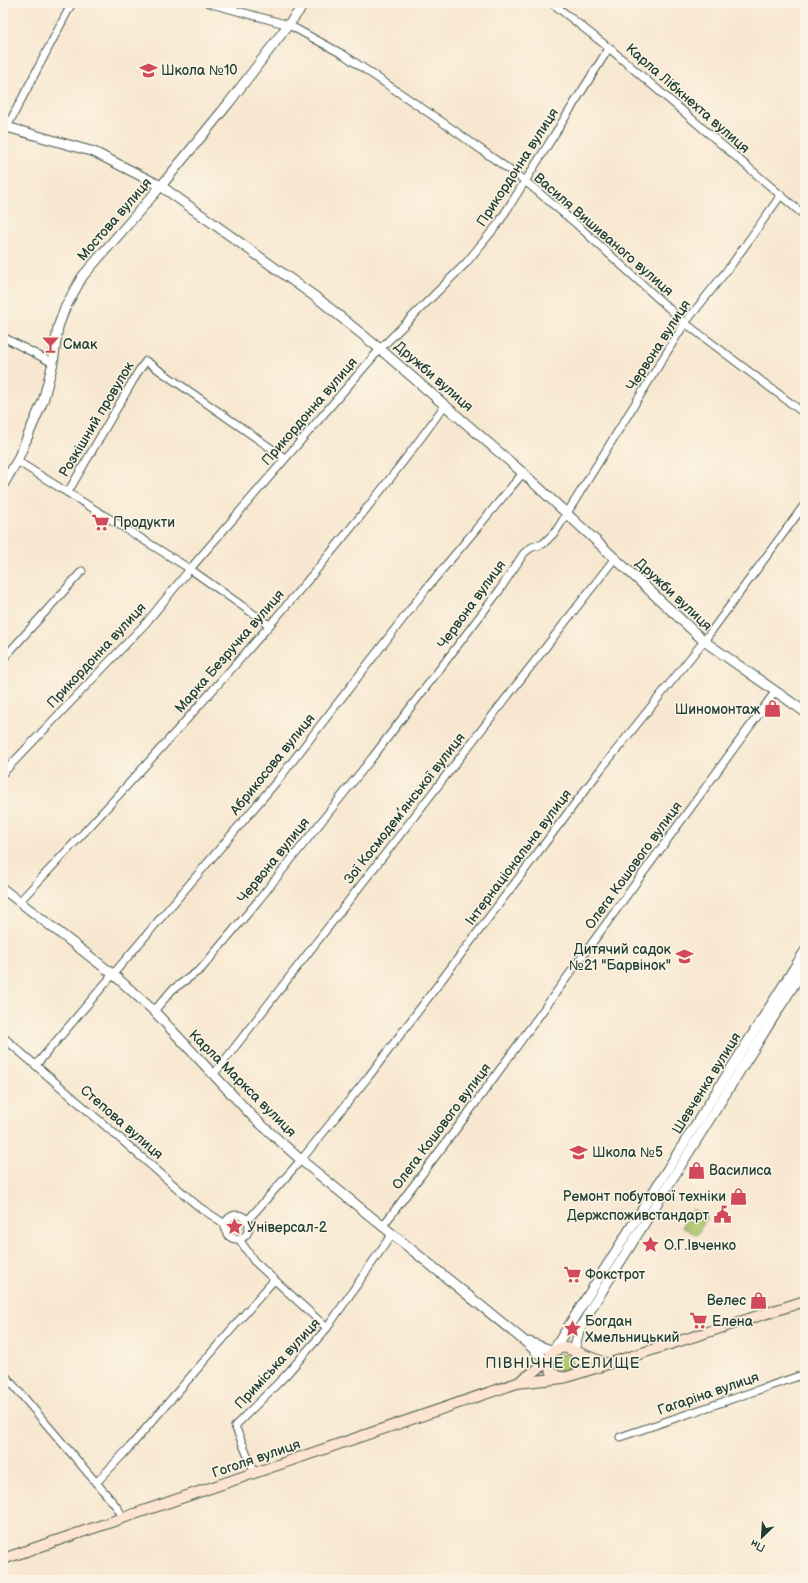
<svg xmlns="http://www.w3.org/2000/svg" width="808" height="1583" font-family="'Balsamiq Sans',sans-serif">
	<rect width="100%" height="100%" fill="#fcf5e5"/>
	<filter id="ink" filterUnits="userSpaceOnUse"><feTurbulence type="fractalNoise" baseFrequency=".025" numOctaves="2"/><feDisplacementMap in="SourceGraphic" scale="8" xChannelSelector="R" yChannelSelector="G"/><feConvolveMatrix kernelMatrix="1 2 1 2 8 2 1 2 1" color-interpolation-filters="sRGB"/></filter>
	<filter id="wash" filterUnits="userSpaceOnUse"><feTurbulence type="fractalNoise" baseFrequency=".012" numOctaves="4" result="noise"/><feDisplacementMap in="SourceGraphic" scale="16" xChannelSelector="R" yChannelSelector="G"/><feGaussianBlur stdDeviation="0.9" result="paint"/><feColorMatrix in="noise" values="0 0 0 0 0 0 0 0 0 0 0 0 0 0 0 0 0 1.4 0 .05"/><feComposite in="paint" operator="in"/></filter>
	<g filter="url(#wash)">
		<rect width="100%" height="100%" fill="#f8e7d0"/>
		<!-- green -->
		<g fill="#adc76d" stroke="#668250">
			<path d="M692 1209 707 1217 697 1235 682 1227Z"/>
			<circle cx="235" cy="1227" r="6"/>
			<circle cx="563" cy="1363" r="9"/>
		</g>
	</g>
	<g filter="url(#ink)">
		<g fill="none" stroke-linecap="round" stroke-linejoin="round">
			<defs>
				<g id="minor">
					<path d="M208 3 289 25 344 55 448 126 525 181 574 222 685 323 805 414"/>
					<path d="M552 3 609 48 805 216"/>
					<path d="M7 127 72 3"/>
					<path d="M3 337 53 363"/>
					<path d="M17 461 190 569 269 625"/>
					<path d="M68 492 138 372 146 361 285 458"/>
					<path d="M3 659 82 571"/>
					<path d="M3 773 146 623 190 569 380 349 466 263 498 224 609 48"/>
					<path d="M19 902C102 814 183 725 262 634 326 560 388 485 445 405"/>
					<path d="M154 1011 172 990 201 969 258 901 372 758 499 591 524 553 532 547 543 544 556 531 685 323 732 264 781 195"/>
					<path d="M3 1037 199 1207 225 1224"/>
					<path d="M36 1065 278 780 426 589 523 473"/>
					<path d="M214 1074 615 558"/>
					<circle cx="237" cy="1227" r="12"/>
					<path d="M247 1221 301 1160 369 1076 601 769 704 641 805 504"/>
					<path d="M382 1227 466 1116 775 692"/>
					<path d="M239 1239 254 1261 327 1328"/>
					<path d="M3 1373 116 1506 124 1518"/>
					<path d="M620 1437 805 1374"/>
					<path d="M255 1473 235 1426 286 1375 327 1328 392 1234"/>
					<path d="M96 1483 129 1448 274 1280"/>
				</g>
				<g id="tertiary">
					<path d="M3 126 94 152 161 186 321 301 380 349 523 473 704 641 805 712"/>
					<path d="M3 485 17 461 43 401 53 363 58 327 65 308 82 277 161 186 228 104 305 3"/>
					<path d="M3 889 114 975 154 1011 254 1118 301 1160 522 1339 548 1362"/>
					<path d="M529 1342 553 1351 805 951"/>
					<path d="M574 1352 579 1330 592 1307 805 967"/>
				</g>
				<g id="secondary">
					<path d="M608 1364 564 1347 553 1351C543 1363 551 1379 567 1377L805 1301"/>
					<path d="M519 1382 548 1362"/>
					<path d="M3 1559 517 1383 563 1378"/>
				</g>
			</defs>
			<!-- minor casing -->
			<use href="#minor" stroke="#40564b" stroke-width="9"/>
			<!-- tertiary casing -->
			<use href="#tertiary" stroke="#40564b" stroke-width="11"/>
			<!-- secondary casing -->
			<use href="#secondary" stroke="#40564b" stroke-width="12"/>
			<!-- minor -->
			<use href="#minor" stroke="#fff" stroke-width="7"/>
			<!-- tertiary -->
			<use href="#tertiary" stroke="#fff" stroke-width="9"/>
			<!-- secondary -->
			<use href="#secondary" stroke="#fde4d1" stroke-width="10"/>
		</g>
	</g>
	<!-- icons -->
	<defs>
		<symbol id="school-bare" viewBox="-9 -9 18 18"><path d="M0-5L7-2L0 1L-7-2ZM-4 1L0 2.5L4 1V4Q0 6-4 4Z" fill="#d1495b" stroke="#fcf5e5" stroke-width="2.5" paint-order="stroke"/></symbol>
		<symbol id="bar-bare" viewBox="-9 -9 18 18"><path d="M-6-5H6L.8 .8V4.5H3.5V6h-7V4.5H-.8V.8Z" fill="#d1495b" stroke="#fcf5e5" stroke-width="2.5" paint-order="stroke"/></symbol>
		<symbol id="supermarket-bare" viewBox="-9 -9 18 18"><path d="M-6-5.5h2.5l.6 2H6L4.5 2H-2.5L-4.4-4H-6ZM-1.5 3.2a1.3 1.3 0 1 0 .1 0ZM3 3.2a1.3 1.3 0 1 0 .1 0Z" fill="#d1495b" stroke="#fcf5e5" stroke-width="2.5" paint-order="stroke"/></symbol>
		<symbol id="shop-bare" viewBox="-9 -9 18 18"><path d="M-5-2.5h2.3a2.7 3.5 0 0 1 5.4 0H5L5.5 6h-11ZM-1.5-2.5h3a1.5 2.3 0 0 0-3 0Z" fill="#d1495b" stroke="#fcf5e5" stroke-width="2.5" paint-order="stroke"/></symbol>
		<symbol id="civic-bare" viewBox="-9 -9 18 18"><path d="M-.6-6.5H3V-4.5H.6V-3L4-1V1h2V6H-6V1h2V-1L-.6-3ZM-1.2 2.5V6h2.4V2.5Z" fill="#d1495b" stroke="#fcf5e5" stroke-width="2.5" paint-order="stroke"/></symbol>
		<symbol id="sight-bare" viewBox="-9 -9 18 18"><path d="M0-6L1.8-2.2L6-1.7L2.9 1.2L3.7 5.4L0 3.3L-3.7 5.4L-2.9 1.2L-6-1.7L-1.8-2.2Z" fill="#d1495b" stroke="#fcf5e5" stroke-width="2.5" paint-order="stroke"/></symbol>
	</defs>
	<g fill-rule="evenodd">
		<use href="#school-bare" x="136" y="58" width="25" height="25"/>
		<use href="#bar-bare" x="38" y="332" width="25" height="25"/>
		<use href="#supermarket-bare" x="88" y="510" width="25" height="25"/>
		<use href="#shop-bare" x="760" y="696" width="25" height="25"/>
		<use href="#school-bare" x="672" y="944" width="25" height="25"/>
		<use href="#school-bare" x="566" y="1140" width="25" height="25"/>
		<use href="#shop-bare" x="684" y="1158" width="25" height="25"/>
		<use href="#shop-bare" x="726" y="1184" width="25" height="25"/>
		<use href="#civic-bare" x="710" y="1202" width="25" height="25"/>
		<use href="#sight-bare" x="222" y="1214" width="25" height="25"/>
		<use href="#sight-bare" x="638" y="1232" width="25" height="25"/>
		<use href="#supermarket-bare" x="560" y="1262" width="25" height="25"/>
		<use href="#shop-bare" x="746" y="1288" width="25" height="25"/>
		<use href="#supermarket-bare" x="686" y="1308" width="25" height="25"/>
		<use href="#sight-bare" x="560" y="1316" width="25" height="25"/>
	</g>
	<g text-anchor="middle" stroke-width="3" stroke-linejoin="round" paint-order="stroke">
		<!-- poi labels -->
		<g font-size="14" fill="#1f3d34" stroke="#fcf5e5" text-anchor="start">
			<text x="161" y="75">Школа №10</text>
			<text x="63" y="349">Смак</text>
			<text x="113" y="527">Продукти</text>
			<text x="760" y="714" text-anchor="end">Шиномонтаж</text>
			<text x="671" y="954" text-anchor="end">Дитячий садок<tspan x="671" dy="16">№21 "Барвінок"</tspan></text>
			<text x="592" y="1157">Школа №5</text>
			<text x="709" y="1175">Василиса</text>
			<text x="726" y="1201" text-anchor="end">Ремонт побутової техніки</text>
			<text x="709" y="1220" text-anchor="end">Держспоживстандарт</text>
			<text x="247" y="1232">Універсал-2</text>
			<text x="664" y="1250">О.Г.Івченко</text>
			<text x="585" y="1279">Фокстрот</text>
			<text x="746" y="1305" text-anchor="end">Велес</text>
			<text x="585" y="1326">Богдан<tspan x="585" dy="16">Хмельницький</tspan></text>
			<text x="712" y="1326">Елена</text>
		</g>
		<!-- street labels -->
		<g font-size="14" fill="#1f3d34" stroke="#fcf5e5">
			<text transform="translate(688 98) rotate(41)" y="5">Карла Лібкнехта вулиця</text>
			<text transform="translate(517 167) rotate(-57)" y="5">Прикордонна вулиця</text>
			<text transform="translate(114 219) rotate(-49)" y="5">Мостова вулиця</text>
			<text transform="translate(604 234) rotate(41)" y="5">Василя Вишиваного вулиця</text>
			<text transform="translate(658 345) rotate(-57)" y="5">Червона вулиця</text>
			<text transform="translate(434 376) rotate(41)" y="5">Дружби вулиця</text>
			<text transform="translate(309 411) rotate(-49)" y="5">Прикордонна вулиця</text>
			<text transform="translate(96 419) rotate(-59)" y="5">Розкішний провулок</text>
			<text transform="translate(674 594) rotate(43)" y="5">Дружби вулиця</text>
			<text transform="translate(471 604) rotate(-54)" y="5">Червона вулиця</text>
			<text transform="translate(229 651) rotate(-49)" y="5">Марка Безручка вулиця</text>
			<text transform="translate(96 655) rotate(-47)" y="5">Прикордонна вулиця</text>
			<text transform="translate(272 764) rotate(-51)" y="5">Абрикосова вулиця</text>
			<text transform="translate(404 808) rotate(-52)" y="5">Зої Космодем’янської вулиця</text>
			<text transform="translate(518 857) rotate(-53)" y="5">Інтернаціональна вулиця</text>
			<text transform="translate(273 860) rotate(-51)" y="5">Червона вулиця</text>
			<text transform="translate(633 865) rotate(-54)" y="5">Олега Кошового вулиця</text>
			<text transform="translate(243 1083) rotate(45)" y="5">Карла Маркса вулиця</text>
			<text transform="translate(706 1083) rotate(-58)" y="5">Шевченка вулиця</text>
			<text transform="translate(122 1122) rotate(41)" y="5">Степова вулиця</text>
			<text transform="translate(441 1126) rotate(-53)" y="5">Олега Кошового вулиця</text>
			<text transform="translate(277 1363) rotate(-47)" y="5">Приміська вулиця</text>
			<text transform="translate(708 1393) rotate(-19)" y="5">Гагаріна вулиця</text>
			<text transform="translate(256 1458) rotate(-19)" y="5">Гоголя вулиця</text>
		</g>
		<!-- neighbourhood labels -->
		<g font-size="15" letter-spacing="1" fill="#1f3d34" stroke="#fcf5e5">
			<text x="563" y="1368">ПІВНІЧНЕ СЕЛИЩЕ</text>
		</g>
	</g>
	<!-- margin -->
	<rect width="808" height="1583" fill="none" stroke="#fcf5e5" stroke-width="16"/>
	<!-- north arrow -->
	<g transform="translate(762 1537) rotate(205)" stroke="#fcf5e5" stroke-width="3" paint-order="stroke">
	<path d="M0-3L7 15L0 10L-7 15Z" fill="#1f3d34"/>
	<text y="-6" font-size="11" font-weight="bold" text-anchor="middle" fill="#1f3d34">Пн</text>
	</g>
</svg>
